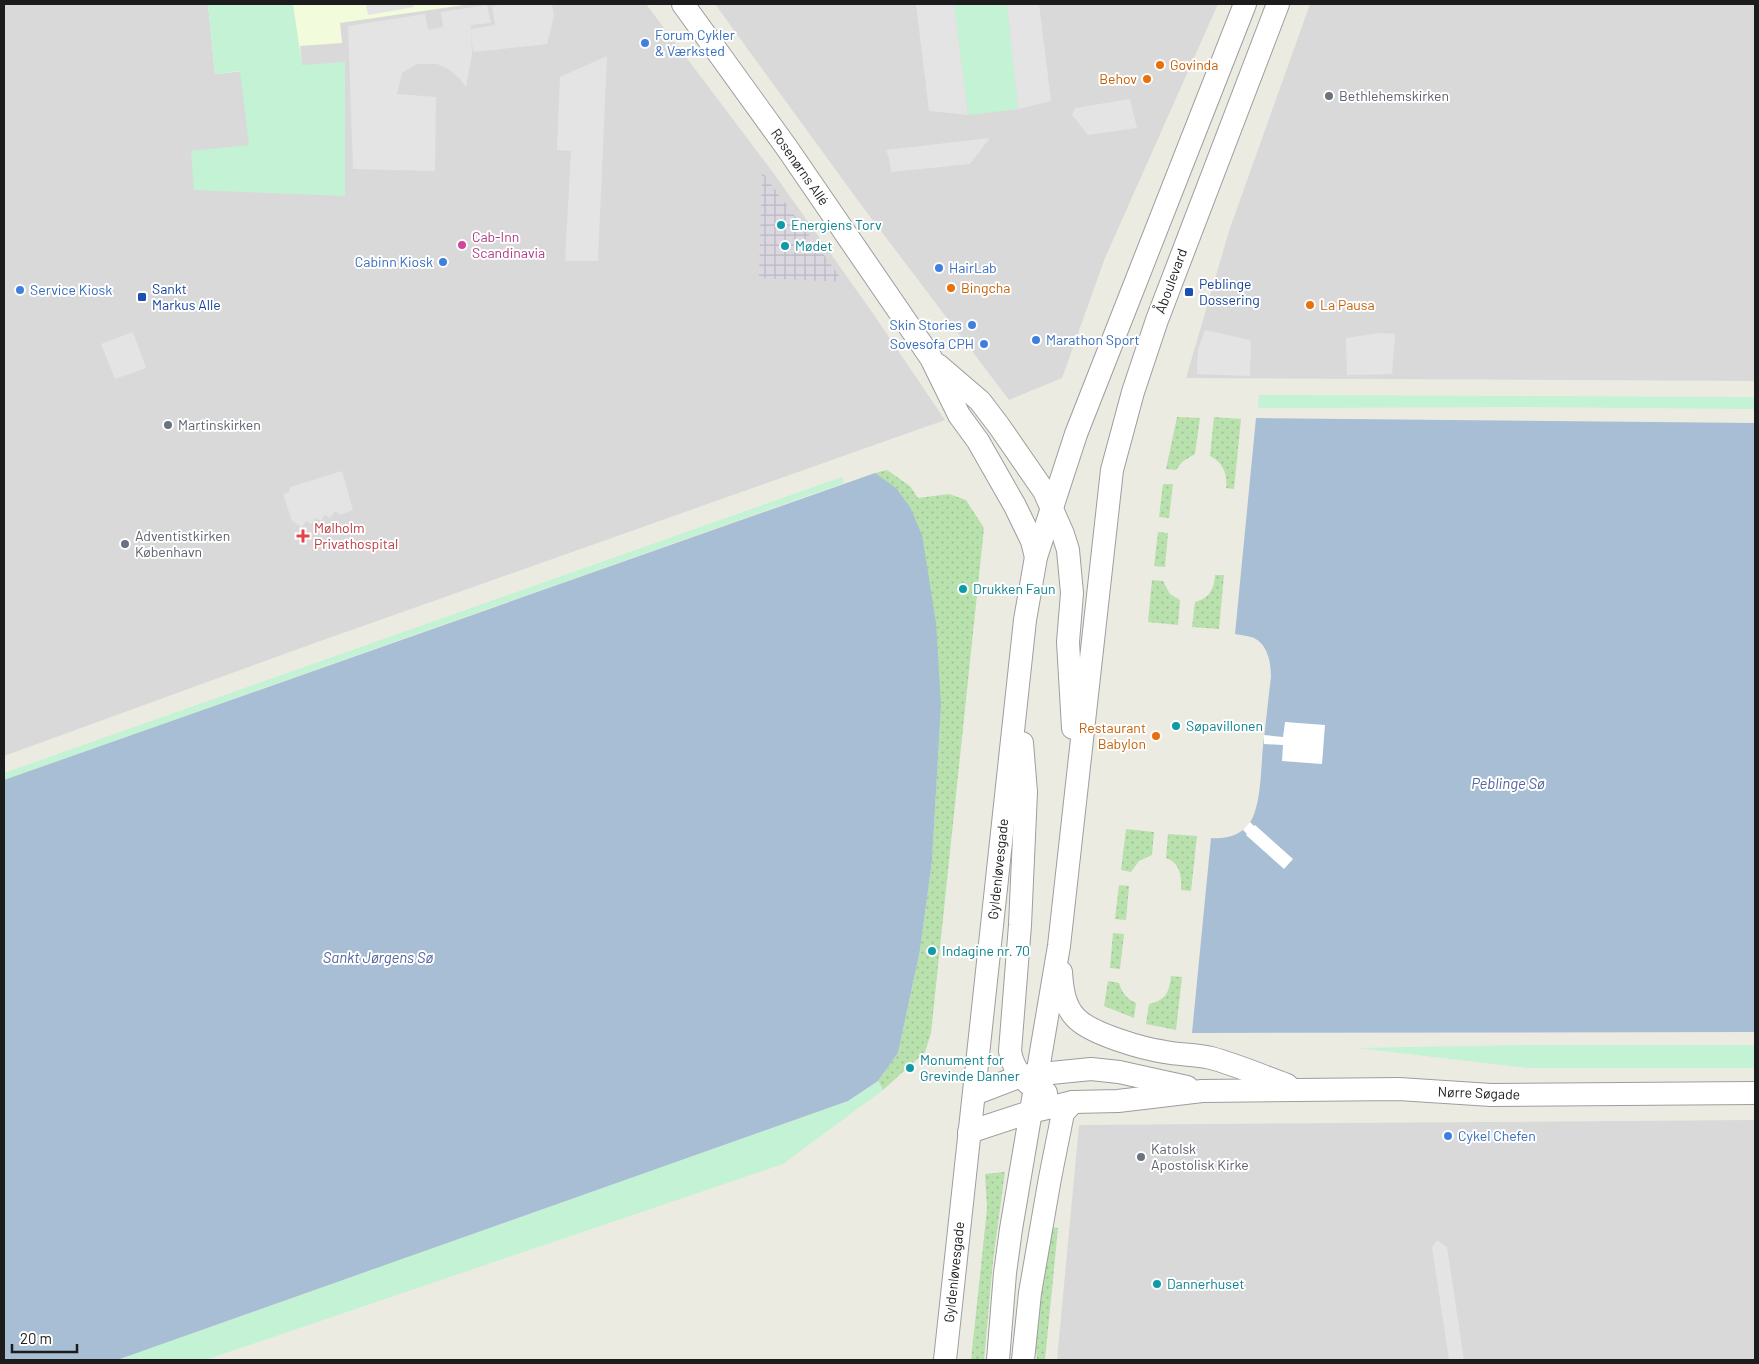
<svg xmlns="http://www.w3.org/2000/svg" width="1759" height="1364" font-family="Barlow,sans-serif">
	<defs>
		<pattern id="grass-dots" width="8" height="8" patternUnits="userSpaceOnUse" patternTransform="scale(1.25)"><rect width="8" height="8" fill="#b8e1ad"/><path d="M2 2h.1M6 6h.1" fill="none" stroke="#9ec094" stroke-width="1.8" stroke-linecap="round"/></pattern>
		<pattern id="plaza-grid" width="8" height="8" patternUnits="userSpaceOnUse" patternTransform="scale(1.25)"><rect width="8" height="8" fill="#dad7e1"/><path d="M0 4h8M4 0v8" fill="none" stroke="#bab8c0"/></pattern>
	</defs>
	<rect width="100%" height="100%" fill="#ecebe2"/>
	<!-- residential -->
	<g fill="#dad9d9">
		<path d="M4 4H646L772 171 872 312 945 420 312 644 4 756Z"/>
		<path d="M715 4H1218L1105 258 1062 378 1009 400 859 202Z"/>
		<path d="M1310 4H1755V381L1186 378 1229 231Z"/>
		<path d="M1755 1120V1360H1057L1079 1125Z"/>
	</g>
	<!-- education -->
	<path fill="#f2fbdc" d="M208 4H471L340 23 342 43 300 46 302 65 215 74Z"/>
	<!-- grass -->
	<g fill="url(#grass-dots)">
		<path d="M1177 417 1200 418 1195 454 1182 462 1176 470 1166 469Z"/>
		<path d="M1214 417 1241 419 1234 489 1226 488C1228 475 1223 462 1210 456Z"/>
		<path d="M887 470 910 486 918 498 949 494 966 500 984 528 931 1033 925 1052 883 1090 878 1081 898 1053 920 950 932 861 941 706 875 473Z"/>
		<path d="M1163 484H1173L1169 518 1159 517Z"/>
		<path d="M1158 532 1168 533 1165 567 1154 566Z"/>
		<path d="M1215 575H1224L1219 629 1192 627 1195 602C1210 598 1214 589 1215 575Z"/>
		<path d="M1152 580 1163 581 1170 594 1180 600 1178 625 1148 622Z"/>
		<path d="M1126 829 1154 832 1152 855 1139 861 1131 872 1121 870Z"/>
		<path d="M1168 834 1197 836 1191 891 1181 890C1182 876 1180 863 1166 858Z"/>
		<path d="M1119 885 1129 886 1126 920 1115 919Z"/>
		<path d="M1113 933 1124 934 1120 969 1110 968Z"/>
		<path d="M1171 976 1182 977 1176 1030 1146 1024 1149 1004C1166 1000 1169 993 1171 976Z"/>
		<path d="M1108 981 1119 983C1122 993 1127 999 1136 1003L1134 1018 1104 1006Z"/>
		<path d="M1005 1172 993 1261 984 1360H971L987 1209 985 1174Z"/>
		<path d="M1051 1227 1058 1228 1045 1360H1037L1035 1339Z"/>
	</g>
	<!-- park -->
	<g fill="#c3f2d4">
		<path d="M208 4H293L302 65 345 62V196L194 190 191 151 249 145 240 71 215 74Z"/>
		<path d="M954 4H1007L1018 109 968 115Z"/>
		<path d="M1259 395 1755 397V409L1523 407 1258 408Z"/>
		<path d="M842 477 844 483 4 780V773Z"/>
		<path d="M1530 1045H1755V1068H1528L1357 1048Z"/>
		<path d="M878 1081 883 1090 783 1164 205 1360H117L848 1101Z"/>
	</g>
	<!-- parking -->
	<g fill="#e4e4e4">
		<path d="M366 4H413L414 7 368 15Z"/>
		<path d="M504 4H552L554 16 547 44 473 52 471 30 472 54 466 87 459 78 450 70 437 64H417L402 73 397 94 436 97 435 171 353 169 348 26 425 14 428 30 443 27 441 12 487 5 491 23 471 25V29L495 25 492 6Z"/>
		<path d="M916 4H954L968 115 929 111Z"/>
		<path d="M1007 4H1039L1051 101 1018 109Z"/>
		<path d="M607 56 598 261H565L571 151 557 150 560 77Z"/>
		<path d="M1130 99 1137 128 1088 135 1072 115 1075 108Z"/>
		<path d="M990 138 970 164 891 172 889 158 886 150Z"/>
		<path d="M1205 330 1250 340 1251 343 1250 376 1197 374 1198 349Z"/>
		<path d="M133 332 146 368 115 379 101 344Z"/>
		<path d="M1380 333 1395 334 1392 374 1347 375 1346 338Z"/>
		<path d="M342 471 353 510 340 515 335 511 330 518 325 515 321 521 316 518 311 524 306 521 302 527 292 521 283 494 289 492 290 487Z"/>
		<path d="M1437 1240 1447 1247 1464 1360H1449L1432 1247Z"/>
	</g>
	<!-- plaza -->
	<path fill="url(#plaza-grid)" d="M762 172 844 282 759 278Z"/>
	<!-- water -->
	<g fill="#a7bed5">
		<path d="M1256 418 1755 423V1032L1192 1033 1211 838C1227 839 1241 836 1251 821 1261 804 1261 768 1263 746 1266 723 1268 700 1271 677 1271 663 1268 645 1254 638 1249 636 1241 635 1235 634Z"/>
		<path d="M875 473 896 488 910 507 922 535 936 623 941 706 932 861 920 950 898 1053 878 1081 848 1101 117 1360H4V780Z"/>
	</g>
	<!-- pier -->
	<g fill="#fff">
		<path d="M1285 722 1325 725 1322 764 1282 761 1283 745 1264 744V735L1283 737Z"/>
		<path d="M1250 822 1254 826 1255 825 1293 859 1284 869 1246 835 1247 834 1243 830Z"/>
	</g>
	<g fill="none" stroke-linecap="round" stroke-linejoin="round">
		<defs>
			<g id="tertiary">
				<path d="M683 4 787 148 931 358 959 415 978 441 1015 506 1032 541 1036 557"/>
				<path d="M938 365 980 401 999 426 1044 491 1063 534 1068 550 1072 593 1068 642 1073 728"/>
				<path d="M1022 743 1026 792 1020 925 1010 1051C1013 1071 1027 1087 1046 1093"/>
				<path d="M1061 972C1062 988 1064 1006 1076 1018 1091 1034 1144 1049 1165 1052 1180 1055 1196 1054 1211 1058 1237 1065 1262 1076 1287 1085"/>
				<path d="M974 1094 1021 1076 1091 1069 1119 1072 1187 1087"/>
				<path d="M969 1132 1030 1112 1073 1102 1118 1101 1202 1091 1399 1089 1491 1095 1755 1093"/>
				<path d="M945 1360 1025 620 1036 557 1076 434 1245 4"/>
				<path d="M998 1360 1005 1273 1011 1229 1059 946 1112 470 1133 392 1157 320 1278 4"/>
				<path d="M1023 1360 1030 1293 1050 1178 1063 1113 1073 1102"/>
			</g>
		</defs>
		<!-- tertiary casing -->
		<use href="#tertiary" stroke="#9d9d9d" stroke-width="24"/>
		<!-- tertiary -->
		<use href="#tertiary" stroke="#fff" stroke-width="22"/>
	</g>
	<!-- markers -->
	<g fill="#3f7fe0" stroke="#fff" stroke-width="2">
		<circle cx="645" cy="43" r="5"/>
		<circle cx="443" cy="262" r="5"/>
		<circle cx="939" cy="268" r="5"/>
		<circle cx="20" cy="290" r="5"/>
		<circle cx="972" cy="325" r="5"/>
		<circle cx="1036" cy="340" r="5"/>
		<circle cx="984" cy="344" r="5"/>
		<circle cx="1448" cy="1136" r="5"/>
	</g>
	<g fill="#e8710a" stroke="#fff" stroke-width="2">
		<circle cx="1160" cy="65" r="5"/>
		<circle cx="1147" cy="79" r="5"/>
		<circle cx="951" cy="288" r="5"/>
		<circle cx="1310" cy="305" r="5"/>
		<circle cx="1156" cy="736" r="5"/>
	</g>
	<g fill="#6b7280" stroke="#fff" stroke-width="2">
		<circle cx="1329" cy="96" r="5"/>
		<circle cx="168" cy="425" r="5"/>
		<circle cx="125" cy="544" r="5"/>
		<circle cx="1141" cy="1157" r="5"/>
	</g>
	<g fill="#0f9aa8" stroke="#fff" stroke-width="2">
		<circle cx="781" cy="225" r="5"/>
		<circle cx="785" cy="246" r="5"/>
		<circle cx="963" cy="589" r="5"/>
		<circle cx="1176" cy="726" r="5"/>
		<circle cx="932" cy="951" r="5"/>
		<circle cx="910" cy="1068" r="5"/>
		<circle cx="1157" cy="1284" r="5"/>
	</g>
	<circle fill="#d1479c" stroke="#fff" stroke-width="2" cx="462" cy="245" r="5"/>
	<g fill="#1a4fb4" stroke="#fff" stroke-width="2">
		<rect x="1184" y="287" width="10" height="10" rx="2.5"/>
		<rect x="137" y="292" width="10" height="10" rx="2.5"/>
	</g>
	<path fill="#e0444e" stroke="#fff" stroke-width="2" d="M300.5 528.5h5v5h5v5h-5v5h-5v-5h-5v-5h5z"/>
	<g text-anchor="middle" stroke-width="4" stroke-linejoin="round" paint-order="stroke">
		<!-- shop labels -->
		<g font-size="14" fill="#366cbe" stroke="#fff" text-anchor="start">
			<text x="655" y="40">Forum Cykler<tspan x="655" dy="16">&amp; Værksted</tspan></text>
			<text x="433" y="267" text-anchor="end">Cabinn Kiosk</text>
			<text x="949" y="273">HairLab</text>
			<text x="30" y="295">Service Kiosk</text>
			<text x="962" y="330" text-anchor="end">Skin Stories</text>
			<text x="1046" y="345">Marathon Sport</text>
			<text x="974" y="349" text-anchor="end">Sovesofa CPH</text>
			<text x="1458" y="1141">Cykel Chefen</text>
		</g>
		<!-- food labels -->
		<g font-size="14" fill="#c56008" stroke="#fff" text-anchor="start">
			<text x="1170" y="70">Govinda</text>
			<text x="1137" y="84" text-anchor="end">Behov</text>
			<text x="961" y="293">Bingcha</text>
			<text x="1320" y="310">La Pausa</text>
			<text x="1146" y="733" text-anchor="end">Restaurant<tspan x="1146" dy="16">Babylon</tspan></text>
		</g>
		<!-- worship labels -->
		<g font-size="14" fill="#5b616d" stroke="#fff" text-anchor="start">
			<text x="1339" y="101">Bethlehemskirken</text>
			<text x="178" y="430">Martinskirken</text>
			<text x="135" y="541">Adventistkirken<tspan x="135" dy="16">København</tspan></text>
			<text x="1151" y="1154">Katolsk<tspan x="1151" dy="16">Apostolisk Kirke</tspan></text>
		</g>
		<!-- street labels -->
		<g font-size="14" fill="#1c1c1c" stroke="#fff">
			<text transform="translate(800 167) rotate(55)" y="5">Rosenørns Allé</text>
			<text transform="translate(1171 281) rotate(-70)" y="5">Åboulevard</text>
			<text transform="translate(998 869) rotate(-84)" y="5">Gyldenløvesgade</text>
			<text transform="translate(1479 1093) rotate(2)" y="5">Nørre Søgade</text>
			<text transform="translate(954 1272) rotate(-84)" y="5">Gyldenløvesgade</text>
		</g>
		<!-- culture labels -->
		<g font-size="14" fill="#0d838f" stroke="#fff" text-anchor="start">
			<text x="791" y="230">Energiens Torv</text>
			<text x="795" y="251">Mødet</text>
			<text x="973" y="594">Drukken Faun</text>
			<text x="1186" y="731">Søpavillonen</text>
			<text x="942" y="956">Indagine nr. 70</text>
			<text x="920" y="1065">Monument for<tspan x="920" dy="16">Grevinde Danner</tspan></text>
			<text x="1167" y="1289">Dannerhuset</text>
		</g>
		<!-- hotel labels -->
		<g font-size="14" fill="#b23c85" stroke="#fff" text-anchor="start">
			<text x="472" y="242">Cab-Inn<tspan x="472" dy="16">Scandinavia</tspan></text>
		</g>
		<!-- transit labels -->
		<g font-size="14" fill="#164399" stroke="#fff" text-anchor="start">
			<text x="1199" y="289">Peblinge<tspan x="1199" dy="16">Dossering</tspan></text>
			<text x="152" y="294">Sankt<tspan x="152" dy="16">Markus Alle</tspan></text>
		</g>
		<!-- health labels -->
		<g font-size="14" fill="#be3a42" stroke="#fff" text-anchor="start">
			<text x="314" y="533">Mølholm<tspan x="314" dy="16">Privathospital</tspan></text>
		</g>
		<!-- water labels -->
		<g font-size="15" font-style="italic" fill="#5364a0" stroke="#fff">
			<text x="1508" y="789">Peblinge Sø</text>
			<text x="378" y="963">Sankt Jørgens Sø</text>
		</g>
	</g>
	<!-- border -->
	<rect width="1759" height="1364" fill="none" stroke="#1c1c1c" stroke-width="10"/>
	<!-- scale -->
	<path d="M12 1344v8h65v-8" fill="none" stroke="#1c1c1c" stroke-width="2.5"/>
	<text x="20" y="1344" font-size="15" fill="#1c1c1c" stroke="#ffffff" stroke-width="4" paint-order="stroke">20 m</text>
</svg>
